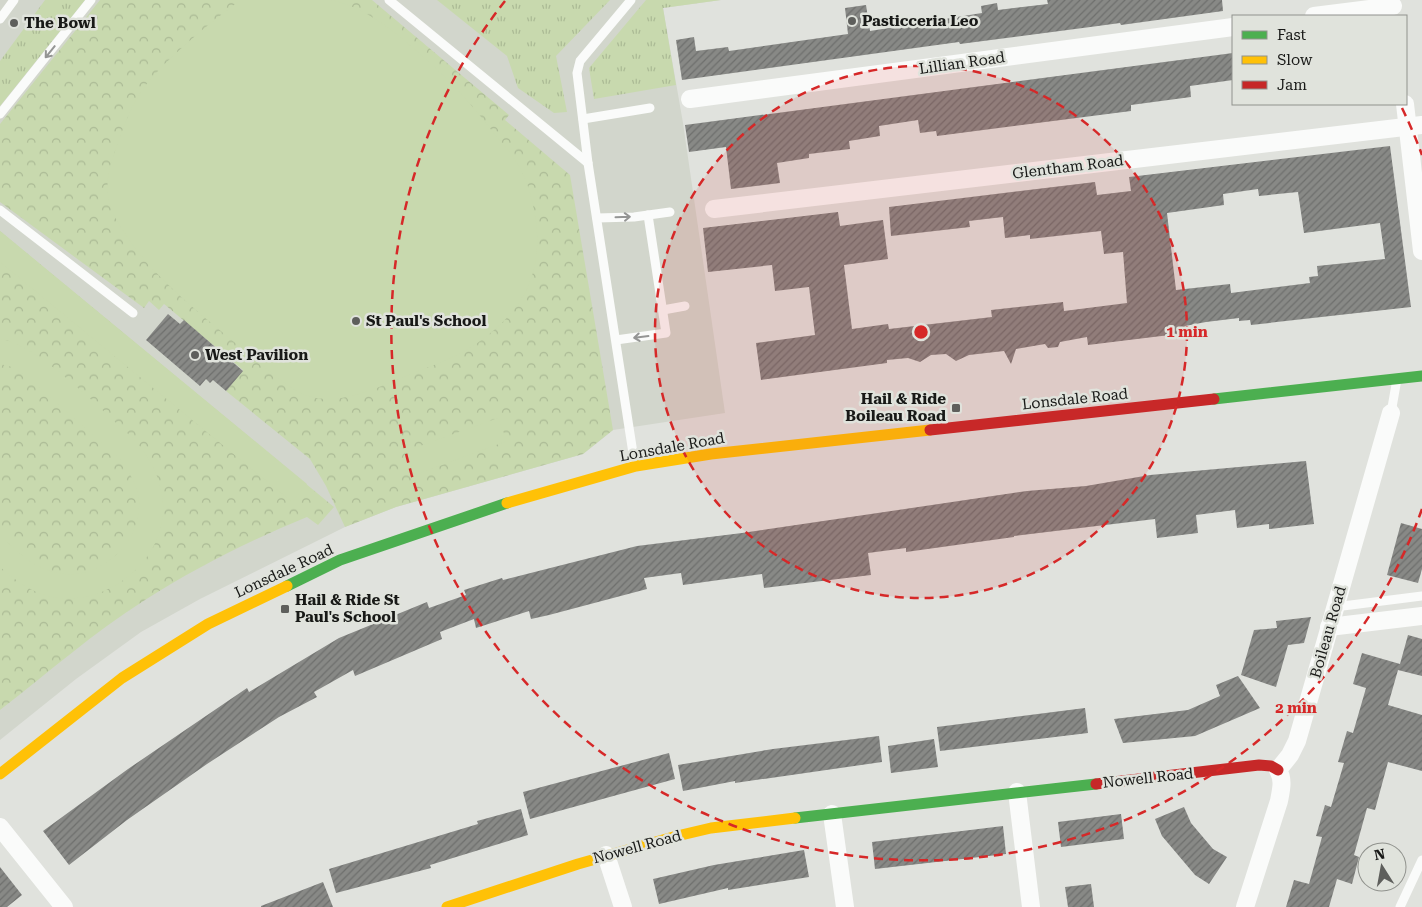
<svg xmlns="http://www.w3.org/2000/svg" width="1422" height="907" font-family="'Roboto Serif',serif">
	<defs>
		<pattern id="grass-tufts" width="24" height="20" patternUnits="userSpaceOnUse" patternTransform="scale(1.25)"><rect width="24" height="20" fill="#c8d9ae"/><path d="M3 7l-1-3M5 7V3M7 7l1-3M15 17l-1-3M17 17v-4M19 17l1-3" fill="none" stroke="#abba95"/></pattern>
		<pattern id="park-crowns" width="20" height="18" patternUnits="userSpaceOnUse" patternTransform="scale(1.25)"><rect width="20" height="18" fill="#c8d9ae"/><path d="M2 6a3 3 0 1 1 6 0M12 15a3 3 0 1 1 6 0" fill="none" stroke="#abba95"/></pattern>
		<pattern id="building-hatch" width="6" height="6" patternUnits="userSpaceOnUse" patternTransform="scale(1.25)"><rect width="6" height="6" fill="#888986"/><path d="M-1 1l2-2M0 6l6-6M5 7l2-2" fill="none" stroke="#6e6f6d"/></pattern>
	</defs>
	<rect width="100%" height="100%" fill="#e0e2dd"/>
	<!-- built -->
	<path fill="#d2d6cc" d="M0 0H721L663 8 683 123 725 413 613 430 583 454 396 507 345 527 200 599 141 632 76 679 0 740Z"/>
	<!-- grass -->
	<g fill="url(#grass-tufts)">
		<path d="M45 0H85L0 106V61Z"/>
		<path d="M437 0H610L556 56 567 112 554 113 518 88 507 56Z"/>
		<path d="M646 0H721L663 8 676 85 594 99 589 68Z"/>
	</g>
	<!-- park -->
	<g fill="url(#park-crowns)">
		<path d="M100 0H372L509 115 505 120 570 175 613 430 583 454 396 507 345 527 326 486 310 459 226 391 243 370 164 304 159 310 149 301 144 308 0 202V124Z"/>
		<path d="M0 231 334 507 318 525 307 517C251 540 197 567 145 600 94 632 48 673 0 710Z"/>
	</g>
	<!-- pitch -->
	<g fill="#c8d9ae">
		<path d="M241 0C262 0 283 0 303 0 312 0 322 0 331 0 373 8 415 49 445 77 464 96 480 115 496 136 505 147 515 157 521 170 530 187 533 204 536 222 543 279 519 315 473 346 453 359 428 367 406 376 379 387 342 405 312 397 296 393 282 381 269 371 216 325 148 279 115 217 103 195 107 173 115 151 122 131 129 110 141 92 158 65 214 19 241 0Z"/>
		<path d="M0 231 307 484 292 502 0 262Z"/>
		<path d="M0 339C37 343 102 411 132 437 149 456 162 478 163 505 166 561 106 608 52 597 32 593 15 580 0 567V535C15 549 30 565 50 571 93 586 141 547 139 502 138 485 129 471 118 457L25 375 12 367 0 364Z"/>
		<path d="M498 418 507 441 415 475 406 451Z"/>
	</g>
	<!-- building -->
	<g fill="url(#building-hatch)" fill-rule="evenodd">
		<path d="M1047 0H1222L1223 11 1121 25 1120 23 1098 26 960 44 959 42 682 80 676 40 694 37 696 51 728 47 729 51 848 34 845 8 866 5 870 31 982 13 981 6 997 3 998 10 1048 4Z"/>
		<path d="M1233 53V80L1190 86 1191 97 1131 105V111L937 136 936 131 920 133 918 120 879 126 880 136 849 141 850 149 809 154V158L777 163 780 183 731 189 726 147 689 152 685 125Z"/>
		<path d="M1390 146 1411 307 1251 325 1250 320 1239 321V318L1206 322 1185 326 1186 333 1088 345 1087 337 1060 342 1058 347 1048 348 1045 344 1016 349 1011 364 1004 351 969 355 956 361 946 354 931 355 920 362 908 358 887 360V363L761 380 756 343 815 335 809 287 775 291 772 265 708 272 703 228 838 212 840 226 883 220 888 259 844 265 852 329 888 324 889 329 992 317 991 310 1063 302 1064 311 1127 303 1123 252 1104 254 1101 231 1030 239V235L1005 238 1003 217 969 221 970 227 891 236 889 207 1095 182 1097 195 1131 191 1129 177ZM1258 189 1259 196 1298 192 1304 233 1380 223 1385 259 1317 266 1318 276 1309 277 1310 283 1231 293 1230 284 1176 290 1167 213 1224 205 1223 194Z"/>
		<path d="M168 314 180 324 184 320 243 371 226 391 213 380 210 383 206 379 200 386 146 340Z"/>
		<path d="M1306 461 1314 524 1269 529V524L1237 528 1235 510 1196 515 1198 533 1157 538 1155 519 1014 536V537L906 552V548L868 553 871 575 764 588 762 574 683 585 681 573 644 578 647 589 549 615 531 619 529 611 476 628 474 619 440 632 442 639 355 676 353 670 314 692 317 697 279 717 207 764 127 820 69 865 43 831 128 769 247 688 249 692 339 638 427 602 429 608 466 595 464 590 502 578 503 580 637 546 742 533 1027 491 1086 486 1150 475Z"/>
		<path d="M1401 523 1422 529V569L1418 583 1387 575Z"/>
		<path d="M1311 617 1304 643 1288 645 1276 687 1241 675 1254 630 1277 628 1276 621Z"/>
		<path d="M1408 635 1422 639V676L1398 670 1388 705 1422 715V771L1388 762 1375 810 1367 808 1354 855 1359 857 1352 884 1337 879 1329 907H1286L1294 880 1309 884 1322 837 1316 836 1325 805 1331 807 1344 763 1338 762 1347 731 1353 733 1366 688 1353 684 1362 653 1400 664Z"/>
		<path d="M1238 676 1260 708 1195 736 1123 743 1114 719 1188 710 1220 696 1216 685Z"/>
		<path d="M1085 708 1088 733 940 751 937 727Z"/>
		<path d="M879 736 882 762 735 783V781L683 791 678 765 773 749Z"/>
		<path d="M934 739 938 767 891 773 888 746Z"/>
		<path d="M669 753 675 779 530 819 523 792Z"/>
		<path d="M1184 807 1191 823 1213 849 1227 857 1209 884 1195 875 1162 836 1155 819Z"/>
		<path d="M521 809 528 835 430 865 431 868 336 893 329 869 478 824 477 821Z"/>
		<path d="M1121 814 1124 839 1061 847 1058 822Z"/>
		<path d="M1003 826 1006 854 875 869 872 842Z"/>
		<path d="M804 850 809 877 728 890V888L659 904 653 879 714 865Z"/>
		<path d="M0 867 22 895 7 907H0Z"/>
		<path d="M323 882 333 907H261V906Z"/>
		<path d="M1091 884 1094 907H1068L1065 887Z"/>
	</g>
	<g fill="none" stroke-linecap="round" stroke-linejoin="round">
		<!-- lane -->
		<g stroke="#fafbfa" stroke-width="9">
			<path d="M389 0 588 163"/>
			<path d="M631 0 580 61 577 73 588 163 635 466"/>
			<path d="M0 19 14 0"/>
			<path d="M0 114 91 0"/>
			<path d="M583 119 650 108"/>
			<path d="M0 210 133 313"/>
			<path d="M597 218 634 217 670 212"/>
			<path d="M663 310 685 306"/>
			<path d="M616 340 666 333 648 215"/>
			<path d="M1391 413 1397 379"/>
			<path d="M1335 607 1422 596"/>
			<path d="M1400 907 1422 860"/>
		</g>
		<!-- street -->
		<g stroke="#fafbfa" stroke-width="18">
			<path d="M1314 16 1393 6"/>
			<path d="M690 99 1233 27"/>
			<path d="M1405 104 1422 251"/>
			<path d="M714 209 1422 125"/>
			<path d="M1329 627 1422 616"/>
			<path d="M1017 792 1031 907"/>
			<path d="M832 814 845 907"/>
			<path d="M0 827 64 907"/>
			<path d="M606 855 623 907"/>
			<path d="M1245 907 1279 801C1281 790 1284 780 1278 770L1290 755 1297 741 1391 413"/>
		</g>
		<!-- fast -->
		<g stroke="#4caf50" stroke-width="11">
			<path d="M1214 399 1422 376"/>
			<path d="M287 586 340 560 507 503"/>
			<path d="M795 818 1096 784"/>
		</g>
		<!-- slow -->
		<g stroke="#ffc107" stroke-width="11">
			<path d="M507 503 636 466 711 454 930 430"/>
			<path d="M0 774 122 678 208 624 287 586"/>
			<path d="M447 907 578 864 677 836 711 828 795 818"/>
		</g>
		<!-- jam -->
		<g stroke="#c62828" stroke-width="11">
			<path d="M930 430 1214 399"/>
			<path d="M1096 784 1259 765 1271 766 1278 770"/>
		</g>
	</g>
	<!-- one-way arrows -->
	<defs><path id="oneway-shaft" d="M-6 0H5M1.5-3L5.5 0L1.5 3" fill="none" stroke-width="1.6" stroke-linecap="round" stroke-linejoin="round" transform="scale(1.25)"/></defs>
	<g stroke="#949594">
		<use href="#oneway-shaft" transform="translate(50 52) rotate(129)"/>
		<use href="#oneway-shaft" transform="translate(623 217) rotate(-2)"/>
		<use href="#oneway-shaft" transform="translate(641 337) rotate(173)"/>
	</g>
	<!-- distance rings -->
	<circle cx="921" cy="332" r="266" fill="#d62828" fill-opacity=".12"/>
	<g fill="none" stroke="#d62828" stroke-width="2.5" stroke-dasharray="9 6">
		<circle cx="921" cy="332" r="266"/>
		<path d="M1422 509A531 531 0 1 1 505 1M1402 108A531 531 0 0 1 1422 155"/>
	</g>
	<!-- markers -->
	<g fill="#5e5f5c" stroke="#e0e3dc" stroke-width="2">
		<circle cx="852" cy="21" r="5"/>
		<circle cx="14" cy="23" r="5"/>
		<circle cx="356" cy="321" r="5"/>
		<circle cx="195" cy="355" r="5"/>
		<rect x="951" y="403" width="10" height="10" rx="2.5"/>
		<rect x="280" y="604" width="10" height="10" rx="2.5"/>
	</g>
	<g text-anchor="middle" stroke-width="5" stroke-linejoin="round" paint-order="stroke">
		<!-- poi labels -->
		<g font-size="15" font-weight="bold" fill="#181917" stroke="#e0e3dc" text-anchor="start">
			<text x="862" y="26">Pasticceria Leo</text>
			<text x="24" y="28">The Bowl</text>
			<text x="366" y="326">St Paul's School</text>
			<text x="205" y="360">West Pavilion</text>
			<text x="946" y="404" text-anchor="end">Hail &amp; Ride<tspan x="946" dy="17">Boileau Road</tspan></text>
			<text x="295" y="605">Hail &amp; Ride St<tspan x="295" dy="17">Paul's School</tspan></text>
		</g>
		<!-- street labels -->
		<g font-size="15" fill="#181917" stroke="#e0e3dc">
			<text transform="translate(962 63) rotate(-8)" y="5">Lillian Road</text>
			<text transform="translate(1068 167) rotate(-7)" y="5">Glentham Road</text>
			<text transform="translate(1075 399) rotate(-6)" y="5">Lonsdale Road</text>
			<text transform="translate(672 447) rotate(-10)" y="5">Lonsdale Road</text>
			<text transform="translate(284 571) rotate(-25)" y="5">Lonsdale Road</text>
			<text transform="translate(1328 632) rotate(-74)" y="5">Boileau Road</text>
			<text transform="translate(1148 778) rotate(-6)" y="5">Nowell Road</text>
			<text transform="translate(637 847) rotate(-15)" y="5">Nowell Road</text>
		</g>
	</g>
	<circle cx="921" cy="332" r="8" fill="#d62828" stroke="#e0e3dc" stroke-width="2.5"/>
	<g font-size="15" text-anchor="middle" font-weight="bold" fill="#d62828" stroke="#e0e3dc" stroke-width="5" stroke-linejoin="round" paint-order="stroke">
		<text x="1187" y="337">1 min</text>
		<text x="1296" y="713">2 min</text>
	</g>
	<!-- legend -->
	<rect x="1232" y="15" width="175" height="90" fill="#e0e3dc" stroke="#90928d"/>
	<rect x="1242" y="31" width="25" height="8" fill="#4caf50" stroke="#90928d"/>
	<text x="1277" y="40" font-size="15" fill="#181917">Fast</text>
	<rect x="1242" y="56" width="25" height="8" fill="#ffc107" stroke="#90928d"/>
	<text x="1277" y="65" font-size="15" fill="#181917">Slow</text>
	<rect x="1242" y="81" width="25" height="8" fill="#c62828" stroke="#90928d"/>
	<text x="1277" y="90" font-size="15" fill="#181917">Jam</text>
	<!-- north arrow -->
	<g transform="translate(1382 867) rotate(349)"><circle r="24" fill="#e0e3dc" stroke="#90928d"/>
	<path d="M0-4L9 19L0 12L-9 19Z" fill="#5e5f5c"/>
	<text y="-8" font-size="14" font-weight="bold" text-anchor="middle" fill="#181917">N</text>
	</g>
</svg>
